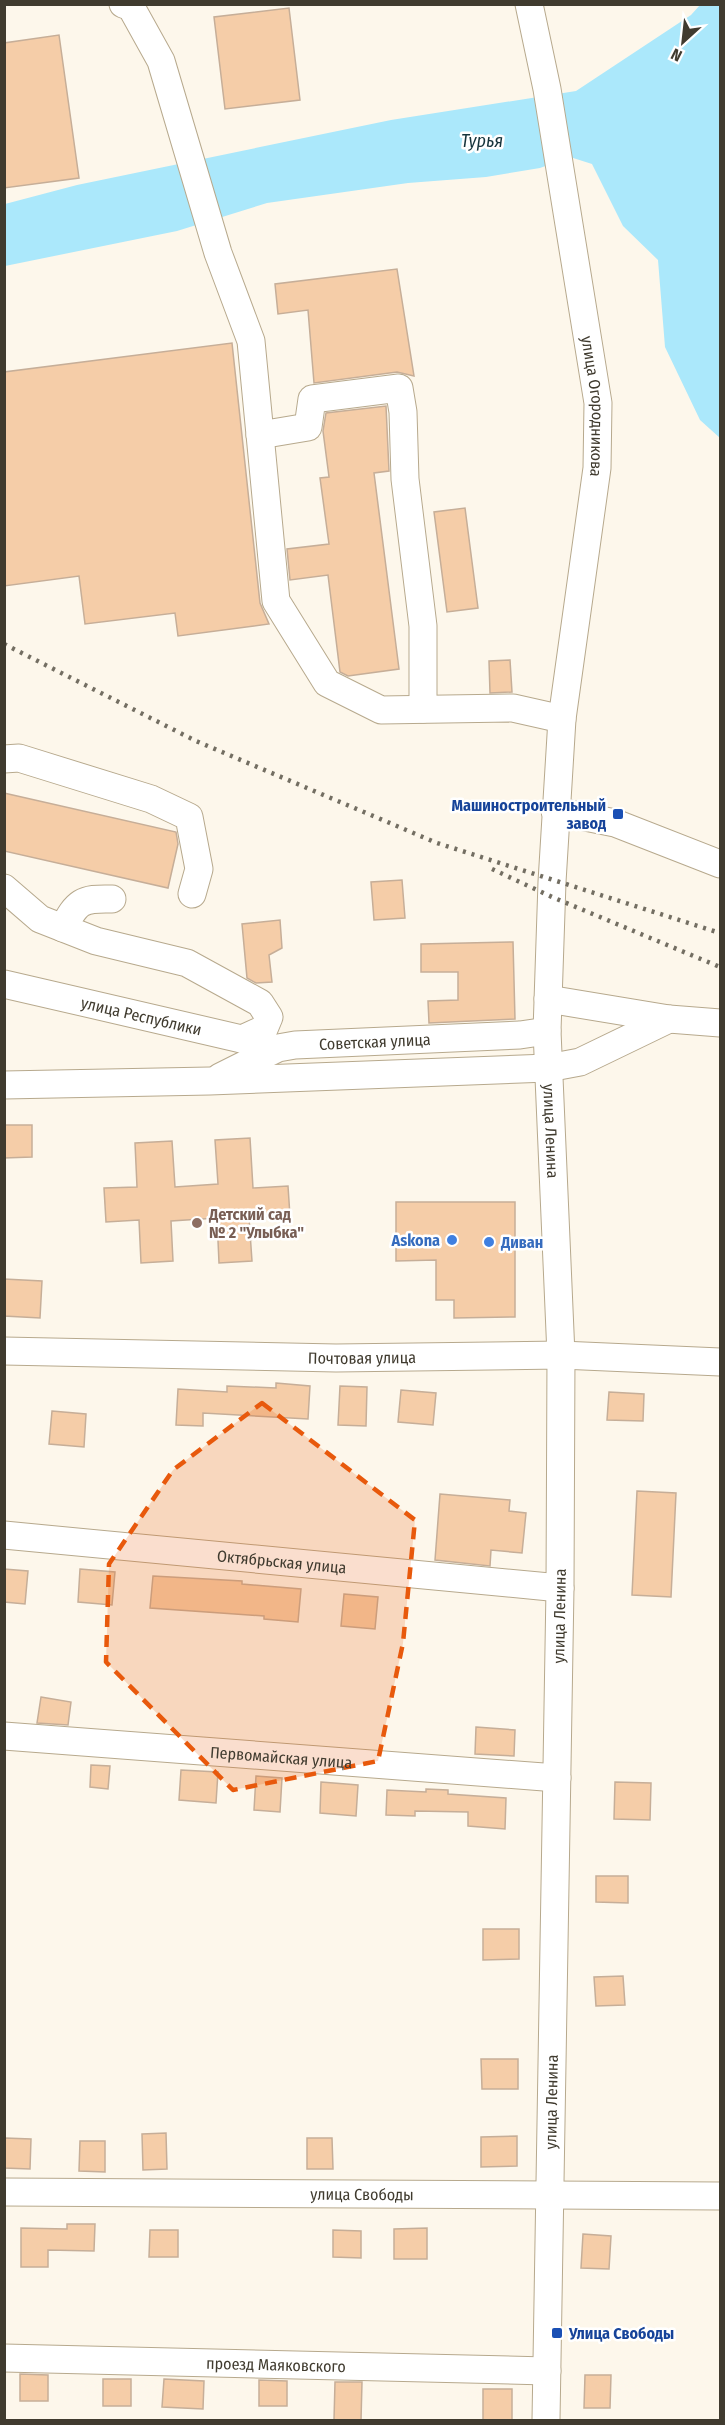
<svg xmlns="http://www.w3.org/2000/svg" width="725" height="2425" font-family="'Fira Sans Condensed',sans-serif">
	<rect width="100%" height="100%" fill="#fdf7eb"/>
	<!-- water -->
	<path fill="#abe8fb" d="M700 5H720V438L700 420 665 347 658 260 623 226 592 164 570 157 540 168 486 177 408 183 267 203 177 231 5 266V204L77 185 391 120 576 91 691 15Z"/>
	<!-- building -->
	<g fill="#f5cda8" stroke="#c6ae98" stroke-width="1.5">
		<path d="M289 8 300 100 225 109 214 17Z"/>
		<path d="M59 35 79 178 4 188V43Z"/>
		<path d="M397 269 414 376 397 372 314 383 308 310 278 314 275 284Z"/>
		<path d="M232 343 260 603 269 624 178 636 175 613 85 624 79 576 4 586V372Z"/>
		<path d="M386 406 389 471 374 473 399 669 348 676 340 672 328 575 290 580 287 549 329 544 320 478 329 477 323 431 326 413Z"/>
		<path d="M465 508 478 608 447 612 434 512Z"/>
		<path d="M510 660 512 692 490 693 489 661Z"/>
		<path d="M4 793 176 832 178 844 168 888 4 851Z"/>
		<path d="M402 880 405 918 374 920 371 882Z"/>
		<path d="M280 920 282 948 269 955 272 982 256 983 247 978 242 924Z"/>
		<path d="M513 942 515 1019 429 1023 428 1001 458 1000V972H421V944Z"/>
		<path d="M4 1125H32V1157L4 1158Z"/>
		<path d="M250 1138 253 1188 288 1186 290 1216 249 1218 252 1261 219 1263 217 1218 171 1221 173 1261 141 1263 139 1220 106 1222 104 1188 137 1187 135 1143 172 1141 175 1187 218 1184 215 1140Z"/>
		<path d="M396 1202H515V1317L454 1318V1300H436V1260L396 1261Z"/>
		<path d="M4 1279 42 1281 40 1318 4 1316Z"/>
		<path d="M276 1383 310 1386 308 1419 203 1413V1426L176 1425 178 1389 227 1392V1386L276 1388Z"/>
		<path d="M340 1386 367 1387 366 1426 338 1425Z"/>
		<path d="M401 1390 436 1393 433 1425 398 1422Z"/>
		<path d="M609 1392 644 1394 643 1421 607 1420Z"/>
		<path d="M52 1411 86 1414 84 1447 49 1444Z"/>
		<path d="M637 1491 676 1493 671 1597 632 1595Z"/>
		<path d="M440 1494 510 1500 509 1511 526 1513 522 1553 491 1550 490 1566 435 1560Z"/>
		<path d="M4 1569 28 1571 25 1604 4 1602Z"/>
		<path d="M80 1569 115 1572 112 1605 78 1602Z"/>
		<path d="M153 1576 242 1581V1584L301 1589 298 1622 264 1619V1616L150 1608Z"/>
		<path d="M344 1594 378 1597 375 1629 341 1626Z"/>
		<path d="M41 1697 71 1702 68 1725 37 1723Z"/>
		<path d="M476 1727 515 1730 514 1756 475 1754Z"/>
		<path d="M91 1765 110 1766 108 1789 90 1787Z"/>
		<path d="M181 1770 218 1772 216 1803 179 1800Z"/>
		<path d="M256 1776 282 1778 280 1812 254 1810Z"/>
		<path d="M321 1782 358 1785 356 1816 320 1813Z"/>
		<path d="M615 1782 651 1783 650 1820 614 1819Z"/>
		<path d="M426 1789 448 1790V1794L506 1798 505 1829 468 1826V1812L415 1811V1816L386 1815 387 1790 426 1792Z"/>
		<path d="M596 1876H628V1903L596 1902Z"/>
		<path d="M483 1929H519V1959L483 1960Z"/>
		<path d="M623 1976 625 2005 596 2006 594 1977Z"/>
		<path d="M481 2059H518V2089H482Z"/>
		<path d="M166 2133 167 2169 143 2170 142 2134Z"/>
		<path d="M517 2136V2166L481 2167V2137Z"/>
		<path d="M5 2138 31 2139 30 2169 4 2168Z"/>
		<path d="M307 2138H332L333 2169H307Z"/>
		<path d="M80 2141H105V2172L79 2171Z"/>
		<path d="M67 2224H95L94 2251 48 2250V2267H21V2228L67 2229Z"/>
		<path d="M427 2228V2259H394V2229Z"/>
		<path d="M150 2230H178V2257H149Z"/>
		<path d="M333 2230 361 2231V2258L333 2257Z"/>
		<path d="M583 2234 611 2236 609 2269 581 2268Z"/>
		<path d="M20 2374 48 2375V2401H20Z"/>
		<path d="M585 2375H611L610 2408H584Z"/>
		<rect x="103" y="2379" width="28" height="27"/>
		<path d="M164 2379 204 2381 203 2409 162 2407Z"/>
		<path d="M259 2380 287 2381V2406H259Z"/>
		<path d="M335 2382H362L361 2421 334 2420Z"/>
		<rect x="483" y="2389" width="29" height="32"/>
	</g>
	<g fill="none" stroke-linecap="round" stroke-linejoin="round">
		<defs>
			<g id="minor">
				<path d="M123 4 131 7 161 61 218 253 251 341 276 601 327 683 381 710 513 708 562 719"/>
				<path id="s1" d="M529 4 547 89 598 403 597 468 562 719 552 882 547 1031 561 1355 560 1588 546 2420"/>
				<path d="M260 435 308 427 312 399 399 388 403 412 405 479 423 626V709"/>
				<path d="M4 759 19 758 151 799 189 817 199 869 192 894"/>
				<path d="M555 811 615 823 720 864"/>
				<path d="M4 888 40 919 96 941 187 963 260 1003 269 1017 264 1029 242 1039"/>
				<path d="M63 928C77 902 81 898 112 899"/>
				<path id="s2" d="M4 984 259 1043"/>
				<path d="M548 999 669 1019 720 1023"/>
				<path id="s3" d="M220 1077 278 1048 295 1045 520 1035 547 1031"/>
				<path d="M4 1085 210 1081 548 1068 580 1062 669 1019"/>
				<path id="s4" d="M4 1351 336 1358 561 1355 720 1362"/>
				<path id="s5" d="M4 1535 560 1588"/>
				<path id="s6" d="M4 1736 557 1778"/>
				<path id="s7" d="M4 2192 720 2196"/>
				<path id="s8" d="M4 2358 547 2371"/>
			</g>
		</defs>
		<!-- minor casing -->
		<use href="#minor" stroke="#b7a98d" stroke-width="29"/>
		<!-- minor -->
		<use href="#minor" stroke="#fff" stroke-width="27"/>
		<!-- rail -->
		<g stroke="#736e62" stroke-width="4.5" stroke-dasharray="3 6" stroke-linecap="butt">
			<path d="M4 644 196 741 437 843 720 933"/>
			<path d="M492 869 552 897 720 967"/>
		</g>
	</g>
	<!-- marked area -->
	<path fill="#e8590c" fill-opacity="0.2" stroke="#e8590c" stroke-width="4.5" stroke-dasharray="12 8" stroke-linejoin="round" d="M262 1403 415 1520 403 1643 378 1761 233 1790 106 1662 109 1564 173 1470Z"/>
	<!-- markers -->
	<g fill="#1a4fb4" stroke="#fff" stroke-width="2">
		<rect x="612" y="808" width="12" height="12" rx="3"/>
		<rect x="551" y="2327" width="12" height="12" rx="3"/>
	</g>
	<circle fill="#8d6e63" stroke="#fff" stroke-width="2" cx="197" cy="1223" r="6"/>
	<g fill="#3f7fe0" stroke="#fff" stroke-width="2">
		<circle cx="452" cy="1240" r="6"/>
		<circle cx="489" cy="1242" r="6"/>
	</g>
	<g text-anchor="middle" stroke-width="5" stroke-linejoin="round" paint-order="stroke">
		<!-- street labels -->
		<g font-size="16" fill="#403b2f" stroke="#fff">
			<text dy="6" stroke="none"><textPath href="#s1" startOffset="408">улица Огородникова</textPath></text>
			<text dy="6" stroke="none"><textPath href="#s2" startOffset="141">улица Республики</textPath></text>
			<text dy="6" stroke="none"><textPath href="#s3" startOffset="162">Советская улица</textPath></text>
			<text dy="6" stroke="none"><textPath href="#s1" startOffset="1136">улица Ленина</textPath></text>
			<text dy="6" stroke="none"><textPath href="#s4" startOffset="358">Почтовая улица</textPath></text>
			<text dy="6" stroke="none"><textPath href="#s5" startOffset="279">Октябрьская улица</textPath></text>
			<text transform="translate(559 1616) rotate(-89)" y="6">улица Ленина</text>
			<text dy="6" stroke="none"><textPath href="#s6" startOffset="278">Первомайская улица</textPath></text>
			<text transform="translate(551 2102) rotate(-89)" y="6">улица Ленина</text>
			<text dy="6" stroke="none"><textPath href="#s7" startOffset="358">улица Свободы</textPath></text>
			<text dy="6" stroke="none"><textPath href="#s8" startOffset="272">проезд Маяковского</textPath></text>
		</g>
		<!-- transit labels -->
		<g font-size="16" font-weight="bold" fill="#164399" stroke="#fff" text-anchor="end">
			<text x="606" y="811">Машиностроительный<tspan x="606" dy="18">завод</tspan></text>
			<text x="569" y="2339" text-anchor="start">Улица Свободы</text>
		</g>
		<!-- education labels -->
		<g font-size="16" font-weight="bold" fill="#785e54" stroke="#fff" text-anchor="start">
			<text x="209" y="1220">Детский сад<tspan x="209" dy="18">№ 2 "Улыбка"</tspan></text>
		</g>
		<!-- shop labels -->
		<g font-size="16" font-weight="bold" fill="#366cbe" stroke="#fff" text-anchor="end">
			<text x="440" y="1246">Askona</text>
			<text x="501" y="1248" text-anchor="start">Диван</text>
		</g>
		<!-- water labels -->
		<g font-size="18" font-style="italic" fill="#16343c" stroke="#fff">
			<text x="482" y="147">Турья</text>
		</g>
	</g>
	<!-- border -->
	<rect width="725" height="2425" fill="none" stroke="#403b2f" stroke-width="12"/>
	<!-- north arrow -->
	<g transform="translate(683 42) rotate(207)" stroke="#ffffff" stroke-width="4.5" paint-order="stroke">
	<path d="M0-4.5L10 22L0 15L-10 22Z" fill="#403b2f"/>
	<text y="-9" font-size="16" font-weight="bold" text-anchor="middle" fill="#403b2f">N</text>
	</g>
</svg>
